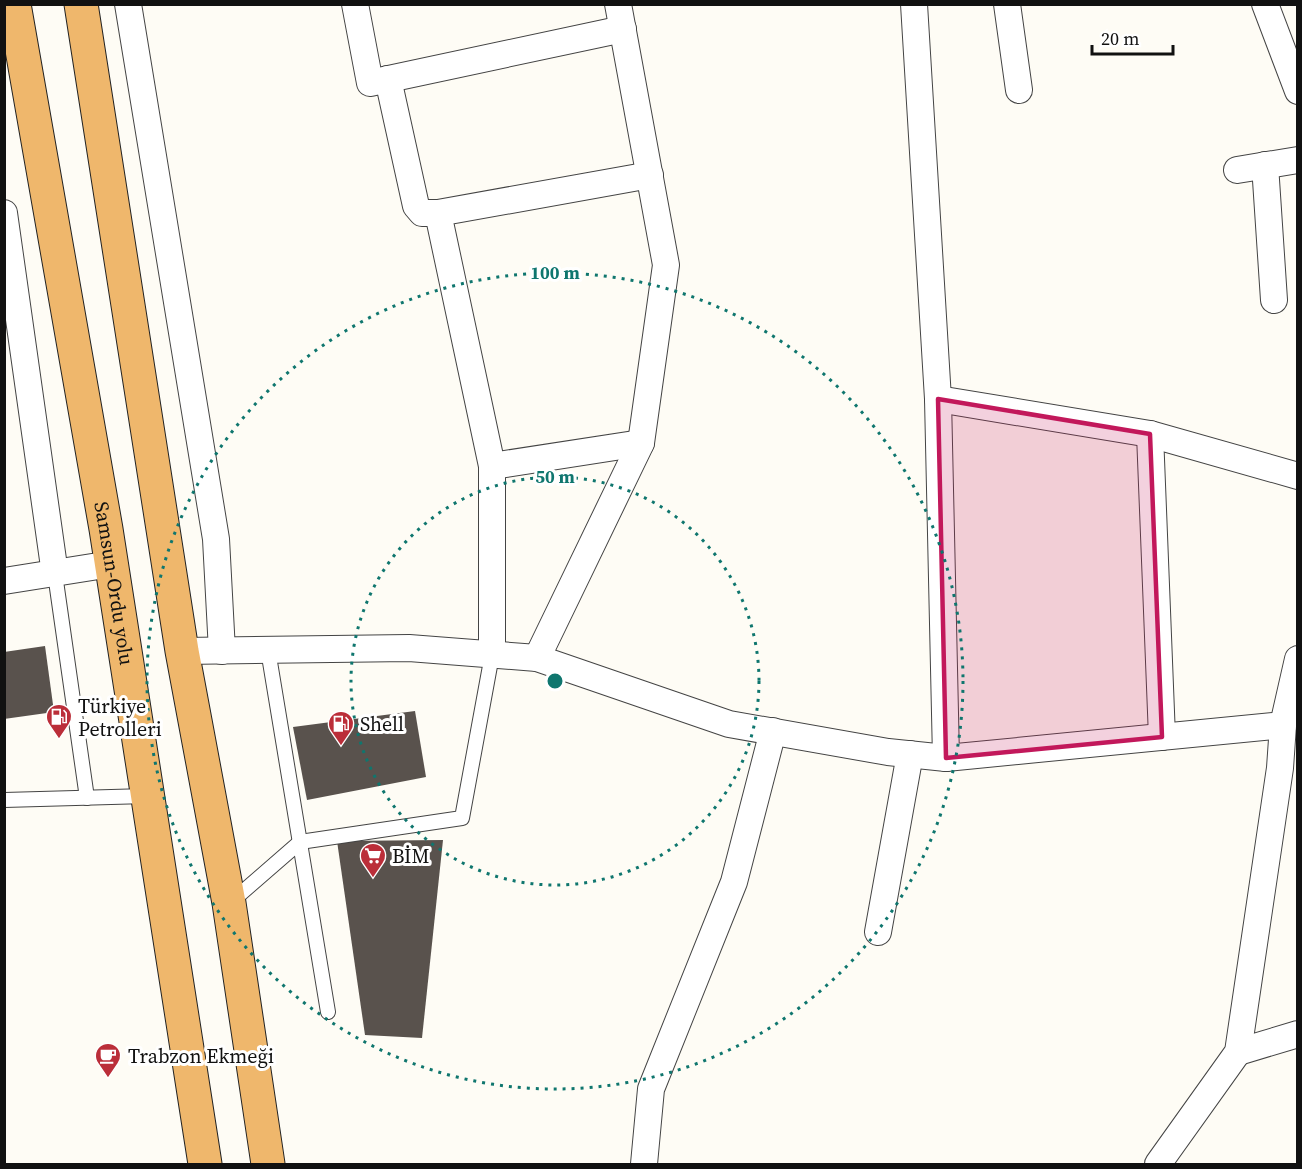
<svg xmlns="http://www.w3.org/2000/svg" width="1302" height="1169" font-family="'Source Serif 4',serif">
	<rect width="100%" height="100%" fill="#fefcf5"/>
	<!-- building -->
	<g fill="#59524d">
		<path d="M45 646 54 712 4 719V652Z"/>
		<path d="M415 711 426 777 307 800 293 727Z"/>
		<path d="M443 840 422 1038 365 1035 337 841Z"/>
	</g>
	<g fill="none" stroke-linecap="round" stroke-linejoin="round">
		<defs>
			<g id="service">
				<path d="M55 574 87 798"/>
				<path d="M268 650 328 1012"/>
				<path d="M4 800 147 796"/>
				<path d="M231 902 300 842 462 818 492 655"/>
			</g>
			<g id="minor">
				<path d="M128 4 216 539 222 651"/>
				<path d="M355 4 370 83 623 29"/>
				<path d="M914 4 938 399 946 758"/>
				<path d="M1007 4 1019 90"/>
				<path d="M1265 4 1298 91"/>
				<path d="M388 79 416 206 422 213H438"/>
				<path d="M1265 165 1274 300"/>
				<path d="M1237 170 1298 160"/>
				<path d="M4 213 55 574"/>
				<path d="M938 399 1150 434 1298 476"/>
				<path d="M1150 434 1162 737"/>
				<path d="M492 466 641 443"/>
				<path d="M4 581 111 564"/>
				<path d="M182 651 409 648 537 658 729 724 888 752 946 758 1283 725"/>
				<path d="M492 655V466L438 213 650 175"/>
				<path d="M537 658 641 443 666 265 618 4"/>
				<path d="M878 932 910 754"/>
				<path d="M1238 1052 1298 1034"/>
				<path d="M644 1164 651 1089 734 882 773 731"/>
				<path d="M1158 1164 1238 1052 1280 768 1283 725 1298 659"/>
			</g>
			<g id="trunk">
				<path id="s1" d="M14 4 106 529 205 1164"/>
				<path d="M81 4 182 651 229 903 268 1164"/>
			</g>
		</defs>
		<!-- service casing -->
		<use href="#service" stroke="#444" stroke-width="16"/>
		<!-- minor casing -->
		<use href="#minor" stroke="#444" stroke-width="28"/>
		<!-- trunk casing -->
		<use href="#trunk" stroke="#222" stroke-width="35"/>
		<!-- service -->
		<use href="#service" stroke="#fff" stroke-width="14"/>
		<!-- minor -->
		<use href="#minor" stroke="#fff" stroke-width="26"/>
		<!-- trunk -->
		<use href="#trunk" stroke="#efb76c" stroke-width="33"/>
	</g>
	<!-- marked area -->
	<path fill="#c2185b" fill-opacity="0.2" stroke="#c2185b" stroke-width="4.5" stroke-linejoin="round" d="M938 399 1150 434 1162 737 946 758Z"/>
	<!-- distance rings -->
	<g fill="none" stroke="#0f766e" stroke-width="3" stroke-dasharray="3 6">
		<circle cx="555" cy="681" r="204"/>
		<circle cx="555" cy="681" r="408"/>
	</g>
	<!-- icons -->
	<defs>
		<symbol id="fuel-pin" viewBox="-11 -11 22 30"><path d="M0 17L-7.5 6A9.5 9.5 0 1 1 7.5 6Z" fill="#bb2e39" stroke="#fff"/><path d="M-5.5-6h7V0h2V4h1.3V-2.5L3-4.5l.8-.8L6-3V5H2.5V1h-1V6h-7ZM-4.2-4.7v3.2H.2V-4.7Z" fill="#fff"/></symbol>
		<symbol id="supermarket-pin" viewBox="-11 -11 22 30"><path d="M0 17L-7.5 6A9.5 9.5 0 1 1 7.5 6Z" fill="#bb2e39" stroke="#fff"/><path d="M-6-5.5h2.5l.6 2H6L4.5 2H-2.5L-4.4-4H-6ZM-1.5 3.2a1.3 1.3 0 1 0 .1 0ZM3 3.2a1.3 1.3 0 1 0 .1 0Z" fill="#fff"/></symbol>
		<symbol id="cafe-pin" viewBox="-11 -11 22 30"><path d="M0 17L-7.5 6A9.5 9.5 0 1 1 7.5 6Z" fill="#bb2e39" stroke="#fff"/><path d="M-5.5-4.5H6V0H3Q3 3.5 0 3.5H-2.5Q-5.5 3.5-5.5 0ZM3-3.2v2h1.7v-2ZM-6 4.5H4V6H-6Z" fill="#fff"/></symbol>
	</defs>
	<g fill-rule="evenodd">
		<use href="#fuel-pin" x="44" y="702" width="30" height="40"/>
		<use href="#fuel-pin" x="326" y="709" width="30" height="40"/>
		<use href="#supermarket-pin" x="358" y="841" width="30" height="40"/>
		<use href="#cafe-pin" x="93" y="1041" width="30" height="40"/>
	</g>
	<g text-anchor="middle" stroke-width="6" stroke-linejoin="round" paint-order="stroke">
		<!-- street labels -->
		<g font-size="20" fill="#111" stroke="#fff">
			<text dy="7" stroke="none"><textPath href="#s1" startOffset="588">Samsun-Ordu yolu</textPath></text>
		</g>
		<!-- poi labels -->
		<g font-size="20" fill="#111" stroke="#fff" text-anchor="start">
			<text x="78" y="713">Türkiye<tspan x="78" dy="23">Petrolleri</tspan></text>
			<text x="360" y="731">Shell</text>
			<text x="392" y="863">BİM</text>
			<text x="128" y="1063">Trabzon Ekmeği</text>
		</g>
	</g>
	<circle cx="555" cy="681" r="9" fill="#0f766e" stroke="#fff" stroke-width="3"/>
	<g font-size="18" text-anchor="middle" font-weight="bold" fill="#0f766e" stroke="#fff" stroke-width="6" stroke-linejoin="round" paint-order="stroke">
		<text x="555" y="279">100 m</text>
		<text x="555" y="483">50 m</text>
	</g>
	<!-- border -->
	<rect width="1302" height="1169" fill="none" stroke="#111111" stroke-width="12"/>
	<!-- scale -->
	<path d="M1092 45v9h81v-9" fill="none" stroke="#111111" stroke-width="3"/>
	<text x="1101" y="45" font-size="18" fill="#111111" stroke="#ffffff" stroke-width="4.5" paint-order="stroke">20 m</text>
</svg>
